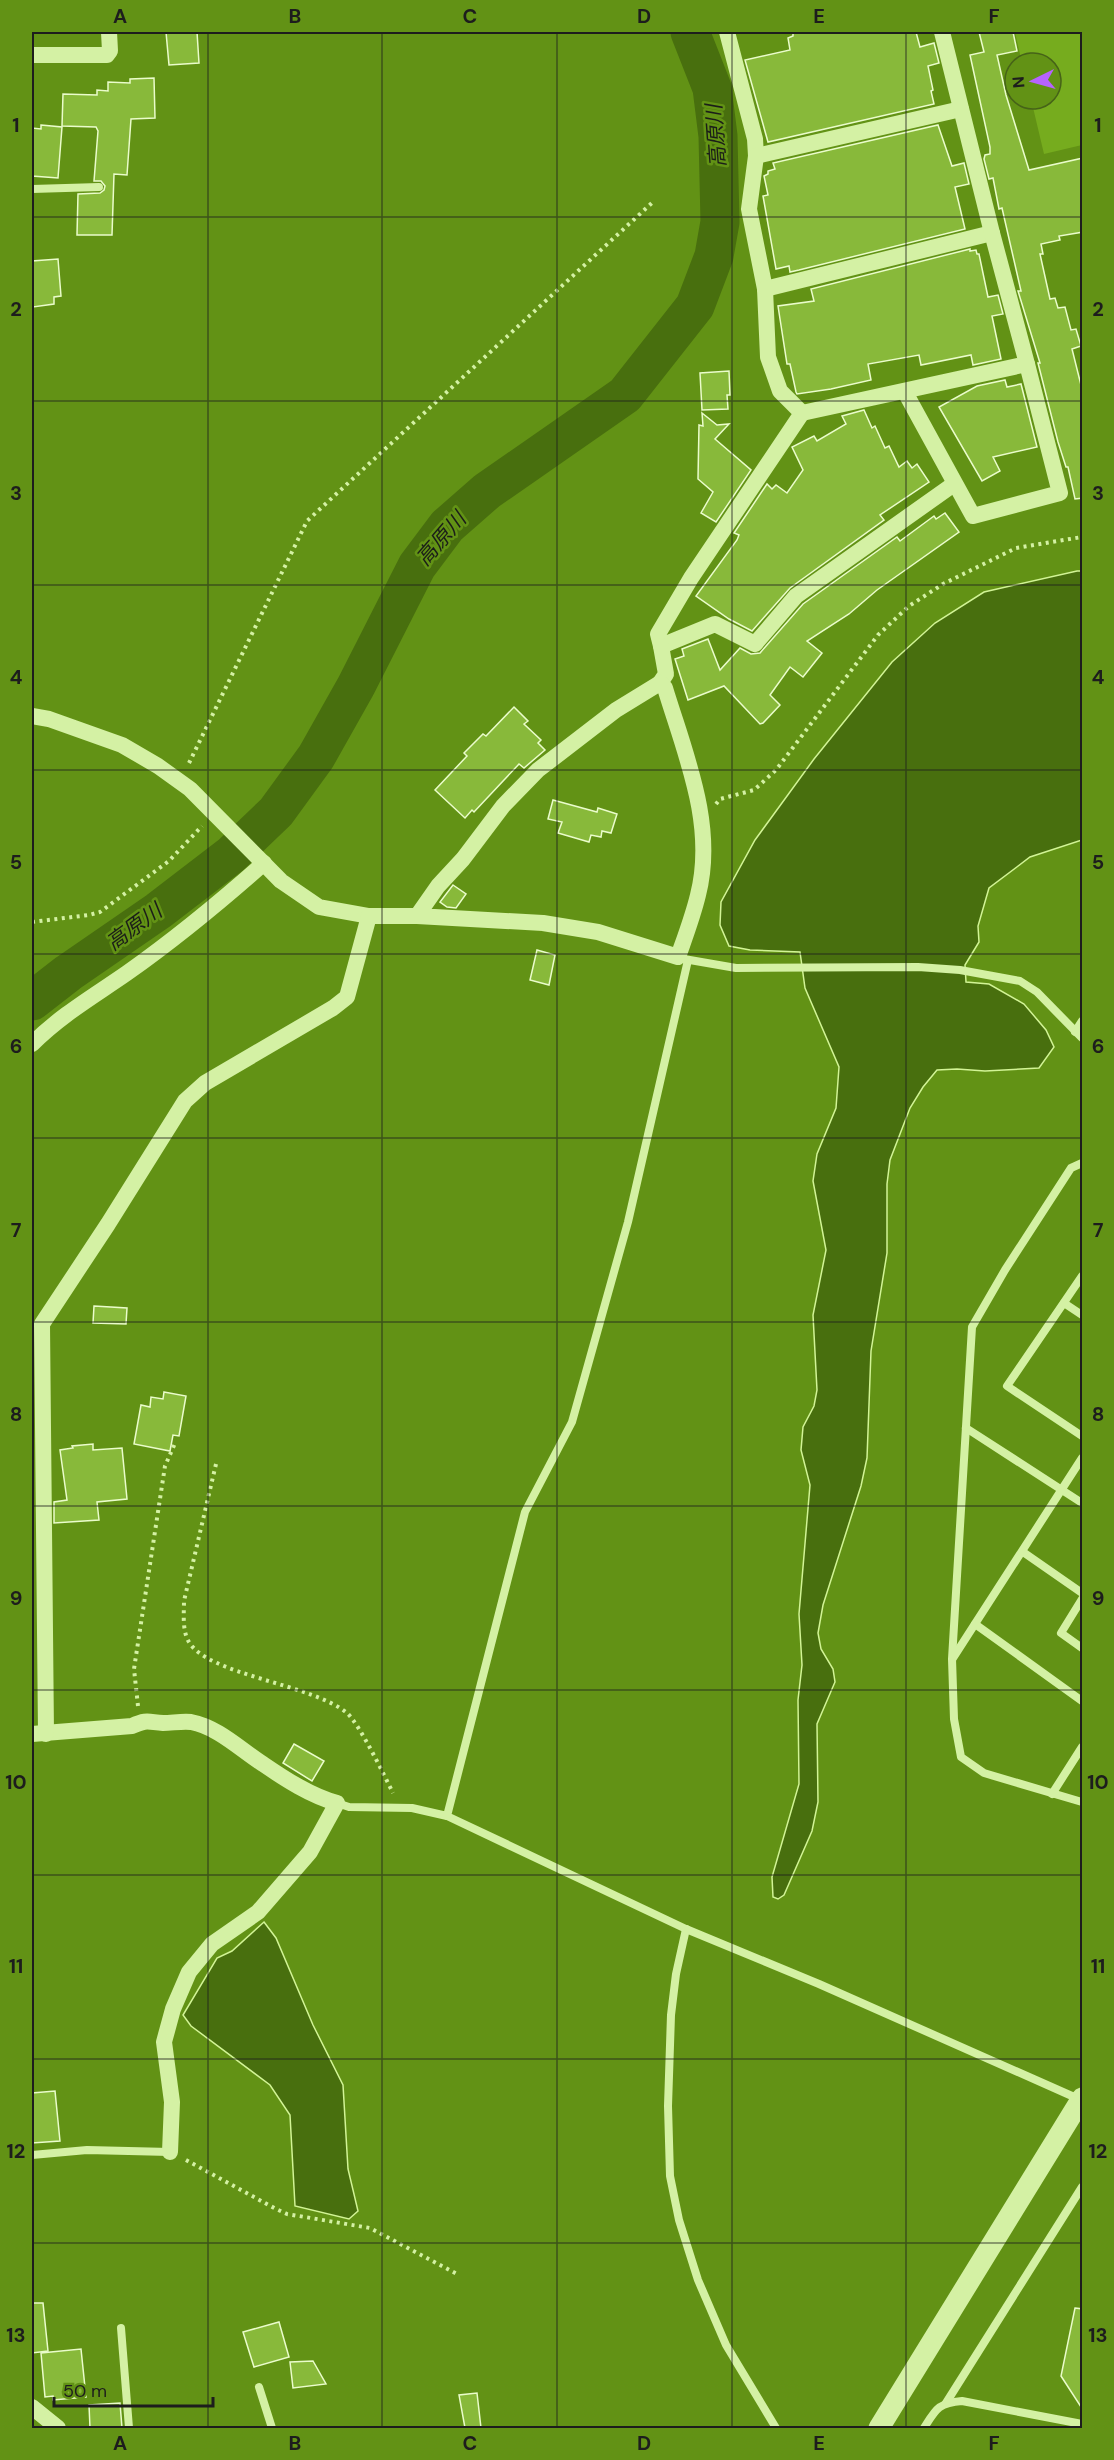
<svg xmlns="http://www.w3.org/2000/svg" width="1114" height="2460" font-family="'DM Sans','Noto Sans JP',sans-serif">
	<rect width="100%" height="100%" fill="#629215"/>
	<!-- green -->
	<path fill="#76ac1e" d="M1015 32H1082V145L1044 154 1031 99H1051V63H1022Z"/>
	<!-- water -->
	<g fill="#486f0e" stroke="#d2f496" stroke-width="1.5">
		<path d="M1077 571H1082V840L1030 857 989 888 978 926 979 942 965 965 966 982 989 984 1024 1004 1046 1030 1054 1047 1039 1068 985 1071 957 1069 937 1070 923 1087 910 1108 890 1160 887 1184V1253L871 1351 867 1458 861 1486 823 1605 818 1633 821 1649 833 1669 835 1682 817 1724 818 1802 812 1831 784 1895 778 1899 773 1897 772 1877 799 1784 798 1700 802 1665 799 1614 810 1485 801 1450 803 1427 814 1406 817 1390 813 1315 826 1250 813 1181 817 1154 836 1108 839 1067 805 988 800 952 750 950 729 946 720 925 721 902 755 840 814 759 892 662 935 623 984 592Z"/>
		<path d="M264 1922 276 1938 313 2025 343 2085 348 2169 358 2211 349 2219 295 2206 290 2115 270 2085 191 2026 183 2015 217 1958 232 1951Z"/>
	</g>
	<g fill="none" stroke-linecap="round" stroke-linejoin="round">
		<!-- river -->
		<path stroke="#486f0e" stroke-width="39" d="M32 1001 68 973 158 911 231 855 276 812 316 757 356 686 417 566 447 526 487 491 625 395 695 306 714 256 720 222 718 136 712 88 690 32"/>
	</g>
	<!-- building -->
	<g fill="#88b93a" stroke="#eafccb" stroke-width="1.5">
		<path d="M166 32H197L199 63 169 65Z"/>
		<path d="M793 32H916L920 47 934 43 939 63 928 66 933 90 931 91 934 104 768 142 745 60 790 50 788 38 793 36Z"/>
		<path d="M979 32H1013L1017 51 997 55 1006 95 1029 170 1083 158V232L1059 236 1060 240 1041 244 1043 254H1040L1050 299 1055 298 1058 308 1065 307 1071 330 1076 329 1081 346 1072 349 1083 393V498L1075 499 1068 467H1066L1058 442 1038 363H1040L1018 291H1021L1002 208 999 209 993 178 989 179 984 159 985 155 990 154V147L970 55 984 52Z"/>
		<path d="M154 78 155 118 131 119 127 175 114 174 112 235H77L78 194 100 193 104 190 105 186 101 181H94L98 131 96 127 62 126 63 94 97 95V90L108 91V82L130 83V79Z"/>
		<path d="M41 125 62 127 58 178 32 176V128L41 129Z"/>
		<path d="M938 125 952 166 964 163 969 184 955 187 965 229 799 270 790 272 789 266 776 269 763 196 768 195 764 176 768 174V171L775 169 773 163Z"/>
		<path d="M970 249V251L976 250 977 254H979L988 297 998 295 1003 314 992 316 1001 359 973 365 971 355 921 365 919 355 868 364 871 380 831 389 797 394 796 392 790 364H787L778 306 814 301 811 289Z"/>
		<path d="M58 259 61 296 54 297V304L33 307 32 261Z"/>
		<path d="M729 371 730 395H727L728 409 702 410 700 373Z"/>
		<path d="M1005 380 1007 387 1021 384 1037 447 993 457 1000 471 982 481 939 407 977 386Z"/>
		<path d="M864 410 872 428 875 426 885 448 889 446 899 467 907 461 912 468 917 464 929 482 880 515 884 520 790 588 752 631 729 619 696 596 737 540 739 535 734 533 767 484 772 489 776 485 787 493 803 470 792 447 814 436 817 441 846 424 842 416Z"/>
		<path d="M702 413 717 425 729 424 715 439 751 470 716 522 701 513 713 492 698 479 699 425 703 426Z"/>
		<path d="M945 513 959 532 877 590 849 614 807 641 822 653 803 677 790 667 770 695 780 705 763 723 760 724 724 686 688 700 675 659 684 656 682 649 708 639 720 670 740 648 751 654 760 653 803 604 897 537 900 541 934 516 936 519Z"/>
		<path d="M514 707 528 721 524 724 541 740 538 743 545 750 524 768 519 764 474 812 472 810 465 818 435 790 467 756 464 753 483 734 486 736Z"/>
		<path d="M553 800 597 812 598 808 617 814 611 833 602 831 601 837 591 835 589 842 558 833 562 822 548 819Z"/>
		<path d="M453 885 466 894 456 908 447 907 440 902Z"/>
		<path d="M537 950 555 955 549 985 530 980Z"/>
		<path d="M94 1306 127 1308 126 1324 93 1323Z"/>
		<path d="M164 1392 186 1396 179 1436 173 1435 170 1451 134 1444 141 1405 150 1407 151 1397 163 1399Z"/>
		<path d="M93 1444V1450L122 1448 127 1499 97 1502 99 1520 54 1523V1502L67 1500 60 1450 73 1448 72 1446Z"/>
		<path d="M294 1744 324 1761 312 1781 283 1763Z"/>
		<path d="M55 2091 60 2141 32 2143V2093Z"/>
		<path d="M32 2303H43L48 2351 32 2353Z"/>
		<path d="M1075 2308 1083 2309V2410L1061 2376Z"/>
		<path d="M279 2322 289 2357 254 2367 243 2332Z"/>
		<path d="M81 2349 86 2397 53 2400V2396L45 2397 41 2353Z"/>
		<path d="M313 2361 326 2384 293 2388 290 2362Z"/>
		<path d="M477 2393 481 2428H465L459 2395Z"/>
		<path d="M120 2403 122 2428H90L89 2405Z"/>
	</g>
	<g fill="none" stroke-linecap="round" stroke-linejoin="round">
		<!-- path -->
		<g stroke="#d4f1a4" stroke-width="4" stroke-dasharray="3 4.5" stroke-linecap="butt">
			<path d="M189 763 307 521 654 201"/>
			<path d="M716 804 720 799 754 790 776 770 878 635 909 606 943 584 1016 548 1082 537"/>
			<path d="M32 922 89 915 100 912 169 861 202 826"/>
			<path d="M216 1464 184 1601C184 1613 182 1631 189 1642 208 1675 312 1684 347 1713 360 1725 384 1775 393 1793"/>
			<path d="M138 1706 134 1669 165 1466 176 1441"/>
			<path d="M186 2160 276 2209 287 2214 370 2228 459 2275"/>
		</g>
		<!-- service -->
		<g stroke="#d4f1a4" stroke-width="8">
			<path d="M32 189 99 187"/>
			<path d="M684 959 736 968 918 967 960 970 1020 981 1037 992 1082 1038"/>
			<path d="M688 960 628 1222 572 1422 525 1512 447 1816 686 1929 819 1984 1081 2100"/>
			<path d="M1075 1032 1082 1021"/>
			<path d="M1082 1163 1071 1168 1005 1270 972 1327 952 1659 954 1719 961 1757 984 1773 1082 1802"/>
			<path d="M1082 1276 1007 1386 1082 1436"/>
			<path d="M1064 1303 1082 1315"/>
			<path d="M966 1428 1082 1503"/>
			<path d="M1023 1552 1082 1593"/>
			<path d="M1082 1599 1061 1633 1082 1648"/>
			<path d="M975 1624 1082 1701"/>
			<path d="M953 1658 1082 1458"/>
			<path d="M1052 1794 1082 1747"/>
			<path d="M337 1803 349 1807 412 1808 447 1816"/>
			<path d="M686 1929 676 1974 671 2015 668 2106 670 2176 679 2220 698 2280 726 2345 776 2428"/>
			<path d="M32 2155 87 2150 170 2152"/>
			<path d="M121 2328 129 2428"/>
			<path d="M259 2387 272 2428"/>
			<path d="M946 2403 1082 2187"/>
			<path d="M924 2428C936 2409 938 2403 962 2401L1082 2424"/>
		</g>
		<!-- minor -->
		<g stroke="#d4f1a4" stroke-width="16">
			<path d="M727 32 755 139 756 156 749 209 765 289 768 357 780 391 802 413 691 578 658 634 661 646 715 624 755 644 796 596 954 484"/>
			<path d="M32 55H107L110 51 109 32"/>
			<path d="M756 156 961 109"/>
			<path d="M765 289 992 233"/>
			<path d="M905 392 973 516 1060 493 1027 364"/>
			<path d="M802 413 1027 364 992 233 942 32"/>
			<path d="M660 683 666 674 661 646"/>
			<path d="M32 716 49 719 122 745 158 766 190 789 281 881 319 907 369 916H417L543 923 598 932 678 957C685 937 693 916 698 895 716 825 685 754 665 688L660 683 616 710 538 770 503 806 463 859 438 886 417 916"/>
			<path d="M32 1044C61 1015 94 996 127 973 175 939 220 902 264 863"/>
			<path d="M32 1734 132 1726C147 1719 148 1722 163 1723 172 1723 182 1721 191 1722 218 1727 241 1750 263 1764 285 1779 311 1796 337 1803L310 1852 258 1912 212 1944 189 1972 173 2009 164 2042 172 2102 170 2152"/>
			<path d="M46 1734 42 1324 108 1224 185 1101 205 1083 333 1008 347 997 369 916"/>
			<path d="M32 2407 58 2428"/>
		</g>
		<!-- tertiary -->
		<path stroke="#d4f1a4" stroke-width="21" d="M879 2428 1082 2098"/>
	</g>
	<!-- grid -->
	<path fill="none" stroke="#1d1d1d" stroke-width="1.5" stroke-opacity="0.55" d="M208 32V2428M382 32V2428M557 32V2428M732 32V2428M906 32V2428M32 217H1082M32 401H1082M32 585H1082M32 770H1082M32 954H1082M32 1138H1082M32 1322H1082M32 1506H1082M32 1690H1082M32 1875H1082M32 2059H1082M32 2243H1082"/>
	<g text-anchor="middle" stroke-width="5" stroke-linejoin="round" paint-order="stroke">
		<!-- water labels -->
		<g font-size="21" font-style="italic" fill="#1b1d19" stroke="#629215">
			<text transform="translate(716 136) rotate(-94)" y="7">高原川</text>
			<text transform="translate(441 539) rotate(-49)" y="7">高原川</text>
			<text transform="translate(134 927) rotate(-36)" y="7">高原川</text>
		</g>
	</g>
	<!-- border -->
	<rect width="1114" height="2460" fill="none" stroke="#629215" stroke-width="66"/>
	<!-- north arrow -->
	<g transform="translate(1033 81) rotate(265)"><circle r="28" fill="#629215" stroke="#466318" stroke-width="1.5"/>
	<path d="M0-4.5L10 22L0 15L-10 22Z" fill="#b763ff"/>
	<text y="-9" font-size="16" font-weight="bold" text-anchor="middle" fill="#1d1d1d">N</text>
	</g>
	<!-- scale -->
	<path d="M54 2397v9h159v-9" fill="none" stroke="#1d1d1d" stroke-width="3"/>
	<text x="63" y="2397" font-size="18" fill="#1d1d1d" stroke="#629215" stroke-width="4.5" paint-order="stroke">50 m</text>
	<rect x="33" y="33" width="1048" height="2394" fill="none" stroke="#1d1d1d" stroke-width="2"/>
	<g font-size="20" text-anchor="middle" font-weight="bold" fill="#1d1d1d">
		<text x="120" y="23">A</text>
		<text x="295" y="23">B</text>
		<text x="470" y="23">C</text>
		<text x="644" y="23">D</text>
		<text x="819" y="23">E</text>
		<text x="994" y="23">F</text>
		<text x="16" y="132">1</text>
		<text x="1098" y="132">1</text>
		<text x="16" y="316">2</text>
		<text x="1098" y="316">2</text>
		<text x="16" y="500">3</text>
		<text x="1098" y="500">3</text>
		<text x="16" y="684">4</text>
		<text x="1098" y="684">4</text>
		<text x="16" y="869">5</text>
		<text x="1098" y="869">5</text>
		<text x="16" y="1053">6</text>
		<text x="1098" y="1053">6</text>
		<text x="16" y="1237">7</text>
		<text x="1098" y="1237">7</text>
		<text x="16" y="1421">8</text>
		<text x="1098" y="1421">8</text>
		<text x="16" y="1605">9</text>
		<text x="1098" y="1605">9</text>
		<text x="16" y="1789">10</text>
		<text x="1098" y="1789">10</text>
		<text x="16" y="1973">11</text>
		<text x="1098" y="1973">11</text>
		<text x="16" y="2158">12</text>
		<text x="1098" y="2158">12</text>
		<text x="16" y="2342">13</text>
		<text x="1098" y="2342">13</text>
		<text x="120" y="2450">A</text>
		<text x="295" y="2450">B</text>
		<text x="470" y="2450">C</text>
		<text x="644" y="2450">D</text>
		<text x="819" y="2450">E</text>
		<text x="994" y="2450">F</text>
	</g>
</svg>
